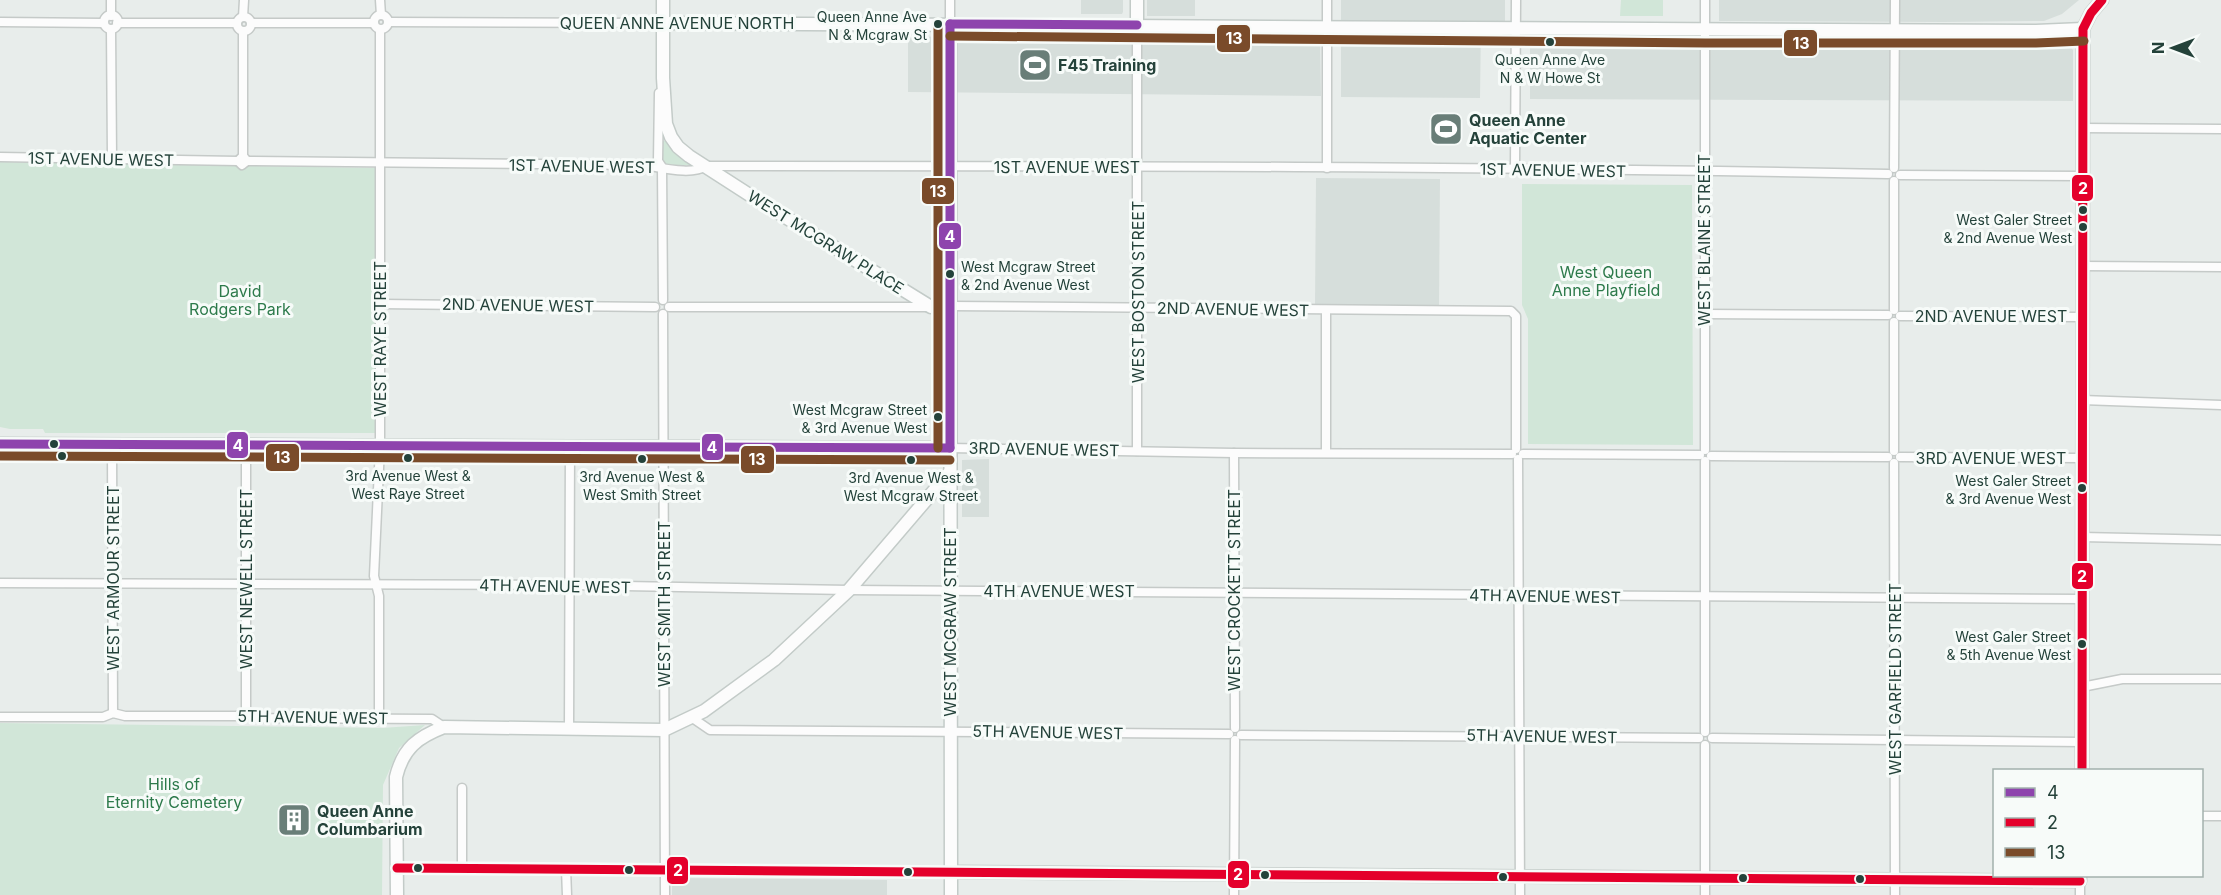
<svg xmlns="http://www.w3.org/2000/svg" width="2221" height="895" font-family="Inter,sans-serif">
	<rect width="100%" height="100%" fill="#e8edeb"/>
	<!-- built -->
	<g fill="#d6dedb">
		<path d="M1081 0H1123V12L1122 14H1081Z"/>
		<rect x="1147" y="0" width="48" height="16"/>
		<path d="M1341 0H1505V23H1481L1480 98 1341 97Z"/>
		<path d="M1719 0H2079L2062 14 2044 21 1944 22 1719 21Z"/>
		<path d="M1039 35 1320 37 1321 96 908 92V37Z"/>
		<path d="M1533 41 1899 43 2065 41 2073 50V101L1530 99V48Z"/>
		<path d="M1316 178 1440 179 1439 306 1315 305Z"/>
		<path d="M989 459V517H962V460Z"/>
		<path d="M672 878 887 880V895H672Z"/>
	</g>
	<!-- green -->
	<g fill="#d1e6d8">
		<path d="M1621 0H1663V16H1620Z"/>
		<path d="M662 141H665L691 165 666 166 662 162Z"/>
		<path d="M0 162 375 168 377 433H45L43 429H10L0 427Z"/>
		<path d="M1522 184 1692 185 1693 445 1528 444V319L1522 305Z"/>
		<path d="M0 723 382 728 425 725 399 748 383 785 382 895H0Z"/>
	</g>
	<g fill="none" stroke-linecap="round" stroke-linejoin="round">
		<defs>
			<g id="street">
				<path d="M111 0V16"/>
				<path d="M380 0 381 15"/>
				<path d="M1327 0V168"/>
				<path d="M1705 0V450"/>
				<circle cx="381" cy="22" r="7"/>
				<circle cx="111" cy="22" r="7"/>
				<path d="M243 17 244 0"/>
				<circle cx="244" cy="24" r="7"/>
				<path d="M0 22 104 23"/>
				<path d="M388 22 663 23"/>
				<path d="M117 23H237"/>
				<path d="M251 23H374"/>
				<path d="M950 24V0"/>
				<path d="M1137 25V451"/>
				<path d="M111 29 112 158"/>
				<path d="M659 93 658 161 662 167 663 300"/>
				<path d="M2082 128 2221 129"/>
				<path d="M243 156 238 161 242 165 247 161 243 156V31"/>
				<path d="M0 157 238 161"/>
				<path d="M247 161 643 165C660 167 691 176 706 166 1100 166 1494 166 1888 174"/>
				<path d="M1894 168 1895 0"/>
				<path d="M1515 169 1516 0"/>
				<path d="M1900 175 2082 176"/>
				<path d="M1894 181V310"/>
				<path d="M2082 266 2221 267"/>
				<path d="M381 304 655 307"/>
				<path d="M950 306 1511 311 1516 316V449"/>
				<path d="M669 307H931"/>
				<path d="M1326 310V452"/>
				<path d="M663 314 665 895"/>
				<path d="M1704 314 1888 315"/>
				<path d="M1900 316 2082 317"/>
				<path d="M1894 322V451"/>
				<path d="M2082 400 2221 405"/>
				<path d="M112 444 113 713"/>
				<path d="M246 446V713"/>
				<path d="M950 448 1234 453 1512 454"/>
				<path d="M1234 453 1235 728"/>
				<path d="M1523 454 1700 455"/>
				<path d="M1711 456 1888 457"/>
				<path d="M1900 457 2082 458"/>
				<path d="M1518 459 1520 895"/>
				<path d="M1705 461V732"/>
				<path d="M1894 463 1895 895"/>
				<path d="M2082 537 2221 540"/>
				<path d="M0 583 569 585 849 590 2082 599"/>
				<path d="M2082 687 2122 679H2221"/>
				<path d="M0 717H103L113 713 125 716H236L246 713 257 718 432 719 444 727"/>
				<path d="M691 717 710 730 1229 734"/>
				<path d="M379 719V596L374 576 380 447V30"/>
				<path d="M569 729 570 445"/>
				<path d="M1241 735 1699 738"/>
				<path d="M1712 738 2082 742"/>
				<path d="M2202 816H2221"/>
				<path d="M397 868 951 872"/>
				<path d="M462 869V788"/>
				<path d="M566 869 567 895"/>
				<path d="M2080 881V895"/>
				<path d="M1234 895 1235 740"/>
				<path d="M1705 895V745"/>
			</g>
			<g id="secondary">
				<path d="M663 0V78L666 124 671 137 678 147 689 156 748 194 931 307 950 306"/>
				<path d="M1137 0V25"/>
				<path d="M663 23C1121 23 1578 32 2036 31L2083 29"/>
				<path d="M950 24 951 895"/>
				<path d="M0 444 950 448"/>
				<path d="M2082 770 2083 29 2091 13 2102 0"/>
				<path d="M951 872 2080 881V876"/>
				<path d="M397 895 396 777C403 748 418 737 444 727L664 730 704 711 774 660 849 590 950 472"/>
			</g>
		</defs>
		<!-- street casing -->
		<use href="#street" stroke="#c5cac8" stroke-width="11"/>
		<!-- secondary casing -->
		<use href="#secondary" stroke="#c3cbc8" stroke-width="15"/>
		<!-- street -->
		<use href="#street" stroke="#fcfcfc" stroke-width="8"/>
		<!-- secondary -->
		<use href="#secondary" stroke="#fcfcfc" stroke-width="12"/>
		<defs>
			<g id="bus-1">
				<path d="M950 24V448"/>
				<path d="M950 24 1137 25"/>
				<path d="M0 444 950 448"/>
			</g>
			<g id="bus-2">
				<path d="M2082 770 2083 29 2091 13 2102 0"/>
				<path d="M397 868 2080 881"/>
			</g>
			<g id="bus-3">
				<path d="M938 24V448"/>
				<path d="M950 36 1705 43H2036L2084 41"/>
				<path d="M0 456 950 460"/>
			</g>
		</defs>
		<!-- bus-1 casing -->
		<use href="#bus-1" stroke="#f7fbf9" stroke-width="14"/>
		<!-- bus-2 casing -->
		<use href="#bus-2" stroke="#f7fbf9" stroke-width="14"/>
		<!-- bus-3 casing -->
		<use href="#bus-3" stroke="#f7fbf9" stroke-width="14"/>
		<!-- bus-1 -->
		<use href="#bus-1" stroke="#8e44ad" stroke-width="9"/>
		<!-- bus-2 -->
		<use href="#bus-2" stroke="#e4002b" stroke-width="9"/>
		<!-- bus-3 -->
		<use href="#bus-3" stroke="#7a4b2a" stroke-width="9"/>
	</g>
	<!-- icons -->
	<defs>
		<symbol id="stadium-square" viewBox="-11 -11 22 22"><rect x="-9" y="-9" width="18" height="18" rx="4" fill="#697e78" stroke="#f7fbf9"/><path d="M0-5a6.5 5 0 1 0 0 10a6.5 5 0 1 0 0-10ZM-3.5-1.8h7v3.6h-7Z" fill="#fff"/></symbol>
		<symbol id="building-square" viewBox="-11 -11 22 22"><rect x="-9" y="-9" width="18" height="18" rx="4" fill="#697e78" stroke="#f7fbf9"/><path d="M-4-6H4V6H1V3H-1V6H-4ZM-2.5-4.3h1.7v1.8h-1.7ZM.8-4.3h1.7v1.8H.8ZM-2.5-1h1.7V.8h-1.7ZM.8-1h1.7V.8H.8Z" fill="#fff"/></symbol>
	</defs>
	<g fill-rule="evenodd">
		<use href="#stadium-square" x="1016" y="46" width="38" height="38"/>
		<use href="#stadium-square" x="1427" y="110" width="38" height="38"/>
		<use href="#building-square" x="275" y="801" width="38" height="38"/>
	</g>
	<!-- markers -->
	<g fill="#24423a" stroke="#f7fbf9" stroke-width="2">
		<circle cx="938" cy="24" r="5"/>
		<circle cx="1550" cy="42" r="5"/>
		<circle cx="2083" cy="210" r="5"/>
		<circle cx="2083" cy="227" r="5"/>
		<circle cx="950" cy="274" r="5"/>
		<circle cx="938" cy="417" r="5"/>
		<circle cx="54" cy="444" r="5"/>
		<circle cx="62" cy="456" r="5"/>
		<circle cx="408" cy="458" r="5"/>
		<circle cx="642" cy="459" r="5"/>
		<circle cx="911" cy="460" r="5"/>
		<circle cx="2082" cy="488" r="5"/>
		<circle cx="2082" cy="644" r="5"/>
		<circle cx="418" cy="868" r="5"/>
		<circle cx="629" cy="870" r="5"/>
		<circle cx="908" cy="872" r="5"/>
		<circle cx="1265" cy="875" r="5"/>
		<circle cx="1503" cy="877" r="5"/>
		<circle cx="1743" cy="878" r="5"/>
		<circle cx="1860" cy="879" r="5"/>
	</g>
	<g text-anchor="middle" stroke-width="6" stroke-linejoin="round" paint-order="stroke">
		<!-- bus labels -->
		<g font-size="14" fill="#24423a" stroke="#f7fbf9" text-anchor="end">
			<text x="927" y="22">Queen Anne Ave<tspan x="927" dy="18">N &amp; Mcgraw St</tspan></text>
			<text x="1550" y="65" text-anchor="middle">Queen Anne Ave<tspan x="1550" dy="18">N &amp; W Howe St</tspan></text>
			<text x="2072" y="225">West Galer Street<tspan x="2072" dy="18">&amp; 2nd Avenue West</tspan></text>
			<text x="961" y="272" text-anchor="start">West Mcgraw Street<tspan x="961" dy="18">&amp; 2nd Avenue West</tspan></text>
			<text x="927" y="415">West Mcgraw Street<tspan x="927" dy="18">&amp; 3rd Avenue West</tspan></text>
			<text x="408" y="481" text-anchor="middle">3rd Avenue West &amp;<tspan x="408" dy="18">West Raye Street</tspan></text>
			<text x="642" y="482" text-anchor="middle">3rd Avenue West &amp;<tspan x="642" dy="18">West Smith Street</tspan></text>
			<text x="911" y="483" text-anchor="middle">3rd Avenue West &amp;<tspan x="911" dy="18">West Mcgraw Street</tspan></text>
			<text x="2071" y="486">West Galer Street<tspan x="2071" dy="18">&amp; 3rd Avenue West</tspan></text>
			<text x="2071" y="642">West Galer Street<tspan x="2071" dy="18">&amp; 5th Avenue West</tspan></text>
		</g>
		<!-- street labels -->
		<g font-size="16" fill="#24423a" stroke="#f7fbf9">
			<text x="677" y="29">QUEEN ANNE AVENUE NORTH</text>
			<text transform="translate(101 159) rotate(1)" y="6">1ST AVENUE WEST</text>
			<text transform="translate(582 166) rotate(1)" y="6">1ST AVENUE WEST</text>
			<text x="1067" y="173">1ST AVENUE WEST</text>
			<text transform="translate(1553 170) rotate(1)" y="6">1ST AVENUE WEST</text>
			<text transform="translate(1704 240) rotate(-90)" y="6">WEST BLAINE STREET</text>
			<text transform="translate(826 242) rotate(32)" y="6">WEST MCGRAW PLACE</text>
			<text transform="translate(1138 292) rotate(-90)" y="6">WEST BOSTON STREET</text>
			<text transform="translate(518 305) rotate(1)" y="6">2ND AVENUE WEST</text>
			<text transform="translate(1233 309) rotate(1)" y="6">2ND AVENUE WEST</text>
			<text x="1991" y="322">2ND AVENUE WEST</text>
			<text transform="translate(380 339) rotate(-90)" y="6">WEST RAYE STREET</text>
			<text transform="translate(1044 449) rotate(1)" y="6">3RD AVENUE WEST</text>
			<text x="1991" y="464">3RD AVENUE WEST</text>
			<text transform="translate(113 578) rotate(-90)" y="6">WEST ARMOUR STREET</text>
			<text transform="translate(246 579) rotate(-90)" y="6">WEST NEWELL STREET</text>
			<text transform="translate(555 586) rotate(1)" y="6">4TH AVENUE WEST</text>
			<text transform="translate(1234 590) rotate(-90)" y="6">WEST CROCKETT STREET</text>
			<text x="1059" y="597">4TH AVENUE WEST</text>
			<text transform="translate(1545 596) rotate(1)" y="6">4TH AVENUE WEST</text>
			<text transform="translate(664 604) rotate(-90)" y="6">WEST SMITH STREET</text>
			<text transform="translate(950 622) rotate(-90)" y="6">WEST MCGRAW STREET</text>
			<text transform="translate(1895 679) rotate(-90)" y="6">WEST GARFIELD STREET</text>
			<text transform="translate(313 717) rotate(1)" y="6">5TH AVENUE WEST</text>
			<text transform="translate(1048 732) rotate(1)" y="6">5TH AVENUE WEST</text>
			<text transform="translate(1542 736) rotate(1)" y="6">5TH AVENUE WEST</text>
		</g>
		<!-- poi labels -->
		<g font-size="16" font-weight="bold" fill="#24423a" stroke="#f7fbf9" text-anchor="start">
			<text x="1058" y="71">F45 Training</text>
			<text x="1469" y="126">Queen Anne<tspan x="1469" dy="18">Aquatic Center</tspan></text>
			<text x="317" y="817">Queen Anne<tspan x="317" dy="18">Columbarium</tspan></text>
		</g>
		<!-- park labels -->
		<g font-size="16" fill="#2d7a4b" stroke="#f7fbf9">
			<text x="1606" y="278">West Queen<tspan x="1606" dy="18">Anne Playfield</tspan></text>
			<text x="240" y="297">David<tspan x="240" dy="18">Rodgers Park</tspan></text>
			<text x="174" y="790">Hills of<tspan x="174" dy="18">Eternity Cemetery</tspan></text>
		</g>
	</g>
	<g stroke="#f7fbf9" stroke-width="2">
		<rect x="1216" y="24" width="35" height="29" rx="6" fill="#7a4b2a"/>
		<rect x="1783" y="29" width="35" height="28" rx="6" fill="#7a4b2a"/>
		<rect x="2071" y="174" width="23" height="28" rx="6" fill="#e4002b"/>
		<rect x="921" y="177" width="34" height="28" rx="6" fill="#7a4b2a"/>
		<rect x="938" y="222" width="24" height="28" rx="6" fill="#8e44ad"/>
		<rect x="226" y="431" width="23" height="28" rx="6" fill="#8e44ad"/>
		<rect x="701" y="433" width="23" height="28" rx="6" fill="#8e44ad"/>
		<rect x="265" y="443" width="35" height="29" rx="6" fill="#7a4b2a"/>
		<rect x="740" y="445" width="35" height="29" rx="6" fill="#7a4b2a"/>
		<rect x="2071" y="562" width="23" height="28" rx="6" fill="#e4002b"/>
		<rect x="666" y="856" width="23" height="29" rx="6" fill="#e4002b"/>
		<rect x="1227" y="860" width="23" height="29" rx="6" fill="#e4002b"/>
	</g>
	<g font-size="16" text-anchor="middle" font-weight="bold" fill="#fff">
		<text x="1234" y="44">13</text>
		<text x="1801" y="49">13</text>
		<text x="2083" y="194">2</text>
		<text x="938" y="197">13</text>
		<text x="950" y="242">4</text>
		<text x="238" y="451">4</text>
		<text x="712" y="453">4</text>
		<text x="282" y="463">13</text>
		<text x="757" y="465">13</text>
		<text x="2082" y="582">2</text>
		<text x="678" y="876">2</text>
		<text x="1238" y="880">2</text>
	</g>
	<!-- legend -->
	<rect x="1993" y="769" width="210" height="108" fill="#f7fbf9" stroke="#a3b1ad" stroke-width="1.5"/>
	<rect x="2005" y="788" width="30" height="9" fill="#8e44ad" stroke="#a3b1ad" stroke-width="1.5"/>
	<text x="2047" y="799" font-size="18" fill="#24423a">4</text>
	<rect x="2005" y="818" width="30" height="9" fill="#e4002b" stroke="#a3b1ad" stroke-width="1.5"/>
	<text x="2047" y="829" font-size="18" fill="#24423a">2</text>
	<rect x="2005" y="848" width="30" height="9" fill="#7a4b2a" stroke="#a3b1ad" stroke-width="1.5"/>
	<text x="2047" y="859" font-size="18" fill="#24423a">13</text>
	<!-- north arrow -->
	<g transform="translate(2173 48) rotate(270)" stroke="#f7fbf9" stroke-width="4.5" paint-order="stroke">
	<path d="M0-4.5L10 22L0 15L-10 22Z" fill="#24423a"/>
	<text y="-9" font-size="16" font-weight="bold" text-anchor="middle" fill="#24423a">N</text>
	</g>
</svg>
